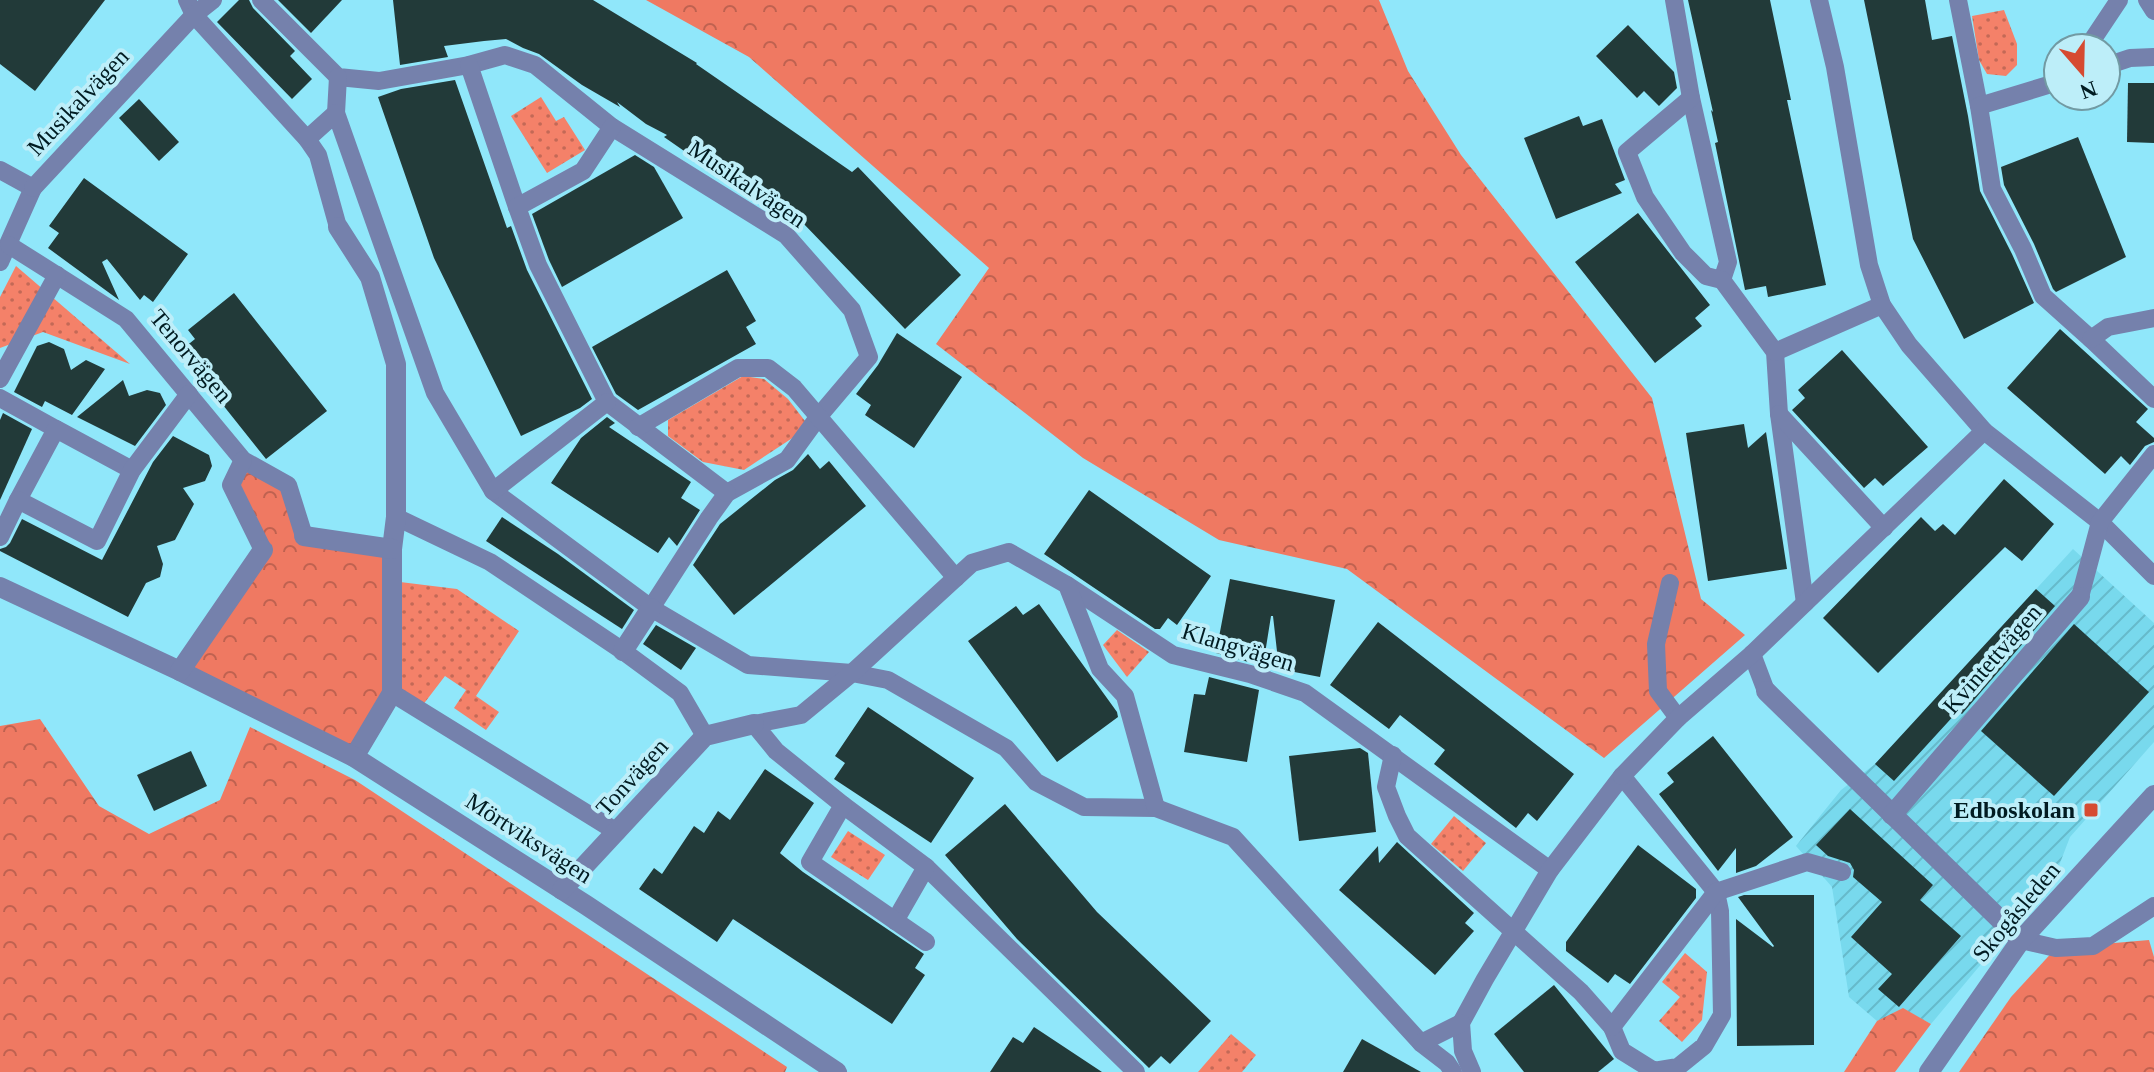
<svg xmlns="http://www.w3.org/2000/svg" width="2154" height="1072" font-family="Georgia,serif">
	<defs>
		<pattern id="industrial-furrows" width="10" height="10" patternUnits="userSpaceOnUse" patternTransform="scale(2)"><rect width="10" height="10" fill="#78d9ed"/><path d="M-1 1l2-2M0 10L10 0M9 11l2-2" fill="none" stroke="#66bacb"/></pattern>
		<pattern id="grass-dots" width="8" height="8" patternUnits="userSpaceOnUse" patternTransform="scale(2)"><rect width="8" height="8" fill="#f48169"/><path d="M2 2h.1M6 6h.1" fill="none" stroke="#c36956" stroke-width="1.8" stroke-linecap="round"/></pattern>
		<pattern id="forest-crowns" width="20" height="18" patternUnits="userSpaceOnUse" patternTransform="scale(2)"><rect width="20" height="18" fill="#ef7962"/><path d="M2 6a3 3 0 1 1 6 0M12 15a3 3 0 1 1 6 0" fill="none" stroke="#bf6250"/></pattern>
	</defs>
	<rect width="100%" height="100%" fill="#90e7fa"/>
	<!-- industrial -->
	<path fill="url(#industrial-furrows)" d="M2073 549 2154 623V742L2070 837 2055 876 1931 1024 1903 1009 1877 1021 1849 997 1832 887 1796 846 1841 790 1875 764Z"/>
	<!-- grass -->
	<g fill="url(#grass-dots)">
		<path d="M2004 10 2017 44V65L2006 76 1987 74 1979 60 1972 16Z"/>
		<path d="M541 97 556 121 564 117 585 150 547 173 511 116Z"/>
		<path d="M16 266 130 364 43 332 0 348V297Z"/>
		<path d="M743 376 764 379 788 399 805 421 794 437 744 470 703 462 668 436V420Z"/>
		<path d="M392 581 457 589 519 631 476 696 499 712 486 730 454 708 466 690 445 676 419 710 392 693Z"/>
		<path d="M1117 630 1149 652 1127 677 1103 645Z"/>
		<path d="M1454 816 1486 843 1463 871 1431 844Z"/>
		<path d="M848 831 885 855 868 880 831 857Z"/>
		<path d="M1685 953 1707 972 1702 1020 1682 1042 1659 1021 1680 997 1662 982Z"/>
		<path d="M1231 1034 1256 1055 1242 1072H1198Z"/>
	</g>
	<!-- forest -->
	<g fill="url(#forest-crowns)">
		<path d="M646 0H1379L1408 71 1461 155 1652 398 1701 599 1745 635 1604 758 1347 569 1219 540 1083 458 936 344 989 268 749 57Z"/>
		<path d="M243 460 288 485 304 536 392 549V693L354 757 180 671 263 550 231 485Z"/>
		<path d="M40 719 99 806 149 834 220 800 250 727 355 780 787 1067 785 1072H0V726Z"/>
		<path d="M2149 940 2154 957V1072H1959L2011 997 2056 948Z"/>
		<path d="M1903 1008 1931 1024 1895 1072H1844L1877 1021Z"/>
	</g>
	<!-- building -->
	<g fill="#223a39">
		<path d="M0 0H105L35 91 0 64Z"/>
		<path d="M239 0H249L253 8 295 51 290 56 312 79 292 99 217 22Z"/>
		<path d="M278 0H342L311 33Z"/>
		<path d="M393 0H593L697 63 696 64 852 172 858 167 961 275 905 329 776 195 766 208 664 137 667 135 646 124 617 102 620 107 582 85 539 54 523 48 506 39 484 41 444 46 448 57 400 65Z"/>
		<path d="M1688 0H1770L1791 100H1787L1826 285 1768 297 1766 286 1745 290 1715 143 1718 142 1711 110 1713 112Z"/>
		<path d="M1864 0H1925L1932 40 1952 36 1968 116 1980 191 2012 254 2034 303 1964 339 1913 239Z"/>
		<path d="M1628 25 1674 72 1677 88 1659 106 1644 91 1637 98 1596 56Z"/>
		<path d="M455 80 507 228 511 226 527 270 592 399 580 408 521 436 434 258 378 97 401 89Z"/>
		<path d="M2128 83H2154V143L2127 142Z"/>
		<path d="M139 99 179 142 159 161 119 118Z"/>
		<path d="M1579 116 1583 126 1602 119 1625 180 1615 184 1622 193 1556 219 1524 138Z"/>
		<path d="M2078 137 2126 257 2056 292 2053 289 2034 244 2004 185 2001 167Z"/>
		<path d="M635 155 654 167 683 218 562 287 549 260 532 214Z"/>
		<path d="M84 178 188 254 153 302 144 295 140 300 107 259 102 262 119 300 48 248 59 233 49 226Z"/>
		<path d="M1638 213 1710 305 1695 318 1702 326 1655 363 1575 262Z"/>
		<path d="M727 270 756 321 746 327 756 344 638 410 616 394 592 347Z"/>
		<path d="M234 293 327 411 266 459 180 351 195 339 188 330Z"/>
		<path d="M2060 329 2148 409 2136 422 2154 438V442L2145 446 2130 465 2121 456 2105 474 2007 388Z"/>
		<path d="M897 333 962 377 914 448 865 415 871 405 856 394 878 365Z"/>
		<path d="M49 342 64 349 71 370 86 360 105 369 72 415 45 401 42 407 14 392 37 346Z"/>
		<path d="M1842 350 1928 447 1883 486 1875 478 1864 488 1792 410 1805 398 1798 390Z"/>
		<path d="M123 380 129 396 147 390 160 393 166 405 135 446 77 417Z"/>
		<path d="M3 413 32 429 0 500V420Z"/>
		<path d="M607 417 615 423 609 427 691 482 681 498 700 510 677 546 669 537 658 553 551 483 581 438Z"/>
		<path d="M1744 424 1748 448 1766 432 1787 569 1708 581 1686 433Z"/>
		<path d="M173 436 209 455 212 466 205 481 183 488 194 504 175 540 157 546 163 564 160 577 146 583 128 617 0 551V549L6 547 10 543 22 519 102 560 153 462Z"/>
		<path d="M808 454 820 469 829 461 866 506 734 615 693 565 720 524 775 480 793 470Z"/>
		<path d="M2004 479 2054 524 2022 561 2005 547 1878 673 1823 618 1921 517 1935 531 1943 524 1955 535Z"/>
		<path d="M1089 490 1211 576 1177 625 1168 618 1160 629H1155L1044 554Z"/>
		<path d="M502 517 558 554 634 610 622 629 486 541Z"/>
		<path d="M1230 579 1335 600 1320 677 1279 669 1273 616H1271L1263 666 1216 653Z"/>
		<path d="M2036 589 2055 606 1962 714 1958 711 1894 781 1875 764Z"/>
		<path d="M1039 604 1117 712 1118 717 1057 762 968 641 1016 606 1023 615Z"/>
		<path d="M1378 622 1574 774 1537 821 1528 813 1516 828 1434 764 1445 750 1400 715 1389 729 1330 685Z"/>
		<path d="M2074 624 2149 692 2054 796 1981 731Z"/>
		<path d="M656 625 696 648 681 670 643 644Z"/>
		<path d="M1209 677 1259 690 1247 762 1184 752 1194 694 1205 695Z"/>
		<path d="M868 707 974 778 931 843 834 779 845 763 835 756Z"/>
		<path d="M1713 736 1793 837 1756 866 1736 873V848L1718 871 1659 794 1674 782 1667 773Z"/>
		<path d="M1360 748 1368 753 1376 832 1299 841 1289 756Z"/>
		<path d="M191 751 207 786 154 811 137 775Z"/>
		<path d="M765 769 814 803 780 853 781 854 803 872 924 954 915 968 925 975 892 1024 733 919 717 942 639 889 654 868 662 874 694 826 704 833 718 811 730 820Z"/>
		<path d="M1005 804 1097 912 1211 1021 1170 1064 1161 1056 1149 1068 1017 939 945 855Z"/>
		<path d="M1850 809 1933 885 1920 900 1961 936 1899 1007 1878 989 1892 974 1851 937 1882 902 1853 877 1854 870 1850 863 1828 856 1816 845Z"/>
		<path d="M1397 842 1474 913 1465 923 1474 931 1435 975 1339 890 1378 846 1379 863Z"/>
		<path d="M1638 845 1696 889V898L1630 984 1615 974 1608 983 1566 951V942Z"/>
		<path d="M1744 895H1814V1045L1737 1046 1736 919 1773 947 1774 946 1738 897Z"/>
		<path d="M1554 985 1614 1059 1598 1072H1524L1494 1034Z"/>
		<path d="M1034 1027 1102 1072H990L1013 1037 1023 1043Z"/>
		<path d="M1362 1039 1421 1072H1343Z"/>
	</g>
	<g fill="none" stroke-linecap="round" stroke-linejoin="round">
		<!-- lane -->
		<g stroke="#7581ac" stroke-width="18">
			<path d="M187 0 194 15 307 139 318 155 338 227"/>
			<path d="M261 0 338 77 379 81 469 65 505 55 535 65 612 127 786 235 852 310 869 357 819 416 787 460 727 493 709 518 651 608"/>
			<path d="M1674 0 1691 98 1728 262 1722 280"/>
			<path d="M1819 0 1835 67 1869 265 1882 305 1909 345 1984 431 2100 522 2154 576"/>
			<path d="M1958 0 1979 106"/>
			<path d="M2147 0 2154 11"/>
			<path d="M2087 48 2119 0"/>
			<path d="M469 65 517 207"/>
			<path d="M2106 66 2130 58 2154 57"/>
			<path d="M338 77 336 113 435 393 493 491 651 608 748 665 852 673 888 680 1006 748 1036 782 1084 807 1156 808 1233 837 1421 1043 1447 1063 1453 1072"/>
			<path d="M2058 82 1979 106 1992 189 2023 249 2043 296 2091 339 2154 399"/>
			<path d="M1691 98 1627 152 1645 197 1683 253 1706 276 1722 280 1775 352 1779 414 1805 603"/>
			<path d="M612 127 583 171 517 207 538 265 607 402 727 493"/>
			<path d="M307 139 336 113"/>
			<path d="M0 170 33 188 0 262"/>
			<path d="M33 188 194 15 213 0"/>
			<path d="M9 245 126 319 243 460 288 485 304 536"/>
			<path d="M2091 339 2108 327 2154 318"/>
			<path d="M1775 352 1882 305"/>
			<path d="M0 379 57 275"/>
			<path d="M0 398 56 429"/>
			<path d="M1779 414 1884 528"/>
			<path d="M638 427 738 368H768L794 388 956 578"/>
			<path d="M243 460 231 485 263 550"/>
			<path d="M493 491 607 402"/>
			<path d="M18 500 56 429 132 470"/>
			<path d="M396 517 490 562 623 651 680 693 705 736"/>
			<path d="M0 537 18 500 97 541 132 470 189 394"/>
			<path d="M1670 583 1656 644 1658 691 1678 718"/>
			<path d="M1067 585 1173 655 1250 674 1305 693 1550 870"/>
			<path d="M2080 597 2100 522 2154 454"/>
			<path d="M1752 654 1766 691"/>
			<path d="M392 693 617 832"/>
			<path d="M1393 755 1386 787 1397 816 1407 836 1581 992 1612 1027 1622 1051 1654 1071 1678 1067 1704 1046 1722 1015 1720 911 1716 892 1622 776 1550 870 1485 979 1461 1023 1463 1051 1472 1072"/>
			<path d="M1622 776 1678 718 1752 654 1984 431"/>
			<path d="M843 805 926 867 1136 1072"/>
			<path d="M895 921 926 867"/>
			<path d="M2021 940 2056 948 2093 946 2154 906"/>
			<path d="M926 942 810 862 843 805 776 751 754 724 801 715 852 673 972 563 1009 552 1067 585 1100 669 1125 696 1156 808"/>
			<path d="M1612 1027 1716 892 1807 862 1842 872"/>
			<path d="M1421 1043 1461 1023"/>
		</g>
		<!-- street -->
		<g stroke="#7581ac" stroke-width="20">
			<path d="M338 227 370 277 396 364V517L392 549V693L354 757"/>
			<path d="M304 536 392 549"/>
			<path d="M0 587 180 671 354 757 586 905 837 1072"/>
			<path d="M623 651 651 608"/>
			<path d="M180 671 263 550"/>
			<path d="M1766 691 2021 940"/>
			<path d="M1892 815 2080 597"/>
			<path d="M562 890 705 736 754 724"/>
			<path d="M1929 1072 2021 940 2154 795"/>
		</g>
	</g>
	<!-- markers -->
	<rect fill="#d64a31" stroke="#bdeef9" stroke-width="3" x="2083" y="802" width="16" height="16" rx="4"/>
	<g text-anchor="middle" stroke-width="8" stroke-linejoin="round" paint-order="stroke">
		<!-- street labels -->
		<g font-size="24" fill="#011b21" stroke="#bdeef9">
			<text transform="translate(78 102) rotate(-47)" y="8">Musikalvägen</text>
			<text transform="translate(747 184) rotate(34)" y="8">Musikalvägen</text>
			<text transform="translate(191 356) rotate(50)" y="8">Tenorvägen</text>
			<text transform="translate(1238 647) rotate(17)" y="8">Klangvägen</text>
			<text transform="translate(1992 659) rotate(-49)" y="8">Kvintettvägen</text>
			<text transform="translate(632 777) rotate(-48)" y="8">Tonvägen</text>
			<text transform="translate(529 838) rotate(33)" y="8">Mörtviksvägen</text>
			<text transform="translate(2016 912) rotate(-50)" y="8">Skogåsleden</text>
		</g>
		<!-- poi labels -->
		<g font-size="24" font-weight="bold" fill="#011b21" stroke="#bdeef9" text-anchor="end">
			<text x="2075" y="818">Edboskolan</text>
		</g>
	</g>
	<!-- north arrow -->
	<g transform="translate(2082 72) rotate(160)"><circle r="38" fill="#bdeef9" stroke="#729aa3" stroke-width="2"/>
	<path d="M0-6L14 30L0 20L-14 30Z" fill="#d64a31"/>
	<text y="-12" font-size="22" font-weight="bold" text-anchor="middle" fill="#011b21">N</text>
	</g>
</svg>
